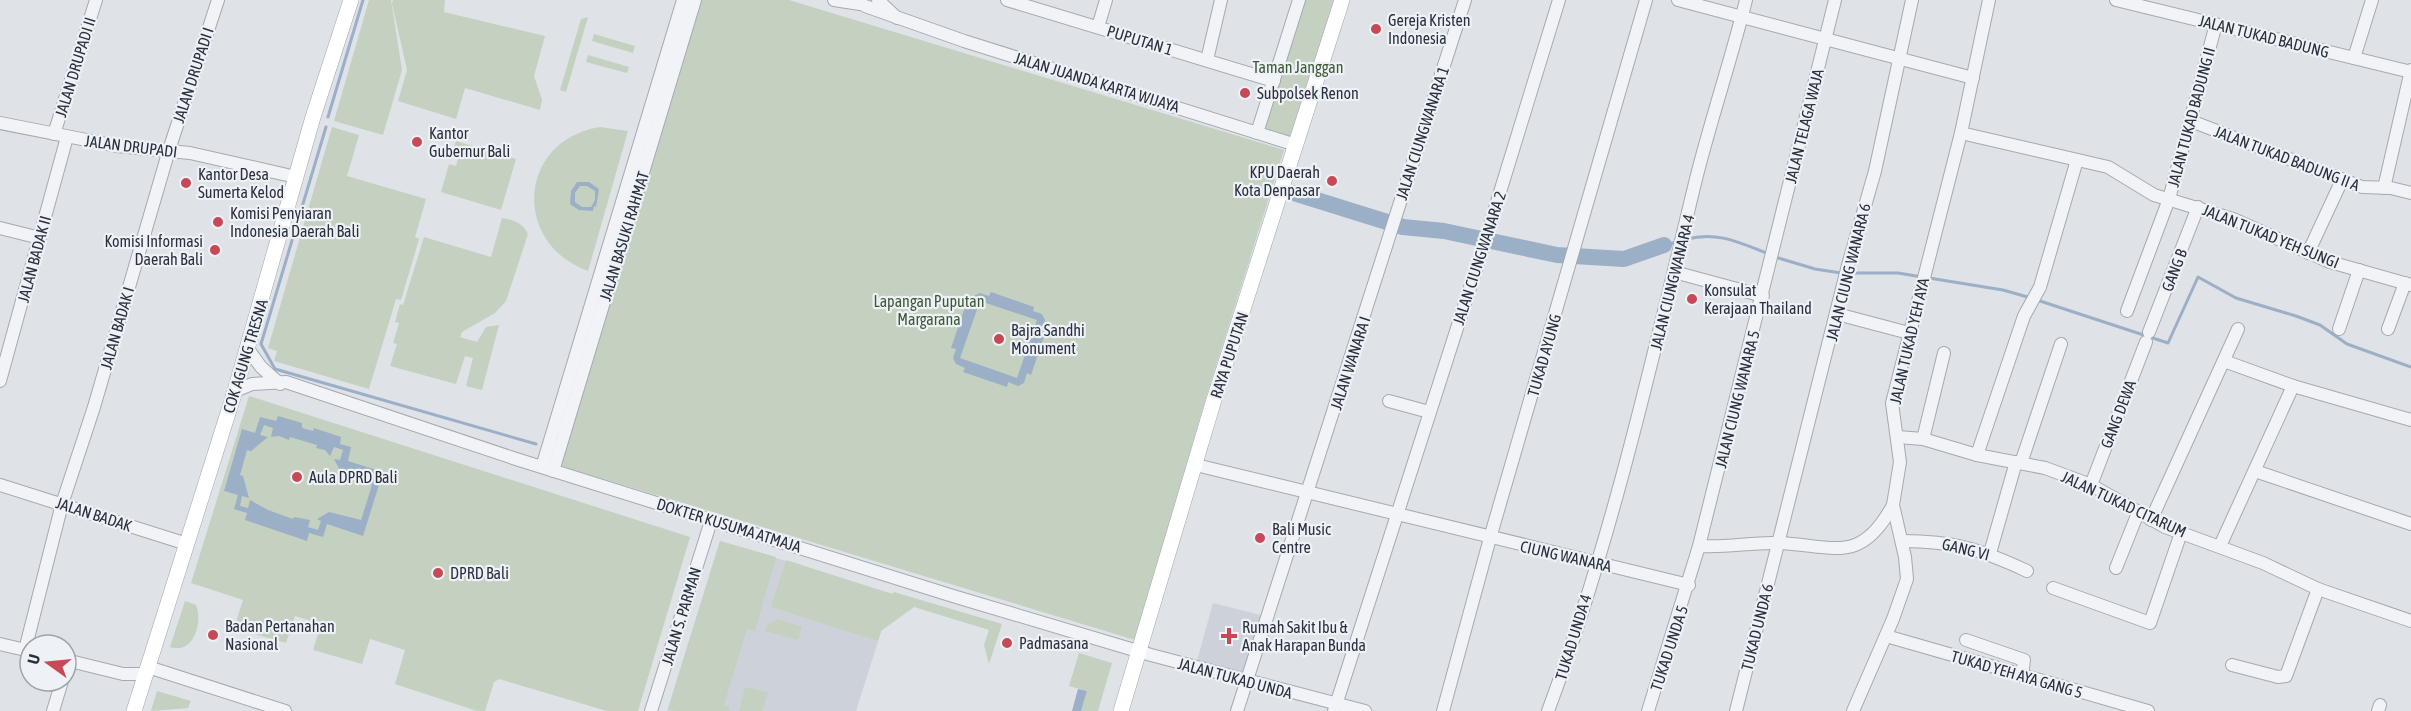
<svg xmlns="http://www.w3.org/2000/svg" width="2411" height="711" font-family="'Asap Condensed',sans-serif">
	<rect width="100%" height="100%" fill="#dfe2e7"/>
	<!-- built -->
	<g fill="#cdd1d9">
		<path d="M720 541 893 594 856 711H667Z"/>
		<path d="M1213 603 1261 615 1242 673 1197 661Z"/>
	</g>
	<!-- green -->
	<g fill="#c4d1c0">
		<path d="M369 0H391L402 70 383 135 334 121Z"/>
		<path d="M393 0H445L444 12 545 36 534 76 542 100 540 110 465 88 456 119 398 101 407 70 392 4Z"/>
		<path d="M702 0H789L1284 150 1205 401 1135 640 561 466Z"/>
		<path d="M1300 0H1339L1293 144 1258 133Z"/>
		<path d="M588 17 566 92 560 90 581 19Z"/>
		<path d="M594 34 635 46 633 53 592 41Z"/>
		<path d="M588 55 629 67 627 73 586 62Z"/>
		<path d="M332 127 359 135 347 176 426 199 415 237 419 239 401 300 396 299 369 389 274 361 277 351 268 348Z"/>
		<path d="M600 127 628 131 588 271C511 243 518 140 600 127Z"/>
		<path d="M456 141 516 159 501 210 441 192 449 164 456 166 458 159 451 156Z"/>
		<path d="M502 218C514 220 523 223 528 234L506 301 495 313 462 332 460 337 477 342 486 327 499 325 482 390 466 386 473 358 465 356 456 384 390 366 397 344 393 343 399 323 395 322 400 304 403 305 424 237 491 257Z"/>
		<path d="M249 396 690 537 638 711H607L499 679 494 682 485 711H477L395 684 405 650 370 639 362 664 313 650 321 624 295 616 286 643 234 628 243 600 191 583Z"/>
		<path d="M720 541 776 557 755 631 747 629 724 705 730 707 729 711H676L668 709Z"/>
		<path d="M786 560 892 594 894 592 1002 624 989 664 984 645 989 630 914 607 881 631 878 641 771 607Z"/>
		<path d="M185 601 196 605C203 622 194 655 170 647Z"/>
		<path d="M778 619 802 627 798 640 765 631 767 625Z"/>
		<path d="M1079 653 1112 663 1098 711H1081L1087 691 1069 686Z"/>
		<path d="M745 687 768 692 762 711H739Z"/>
		<path d="M157 691 191 701 188 708 151 711Z"/>
	</g>
	<!-- water -->
	<g fill="#9bafc6" fill-rule="evenodd">
		<path d="M577 182H589L599 189 596 207 594 206 593 211 579 210 570 204 571 191ZM580 186H587L595 191V200L591 207H582L575 202V193Z"/>
		<path d="M991 292 1034 307 1033 311 1042 314 1045 320 1042 329 1046 331 1031 375 1027 373 1024 383 1018 386 1008 382 1007 387 963 372 965 368 956 364 953 358 956 349 951 348 966 304 971 305 974 296 980 293 989 296ZM980 301 1037 320 1017 378 960 358Z"/>
		<path d="M278 416 302 423V428L313 431 314 428 341 437 340 444 351 447 348 461 383 472 363 536 327 524 323 537 309 533 307 541 245 520 247 513 234 509 238 495 224 491 242 429 255 433 260 417 276 421ZM264 425 273 428 271 437 279 436 289 440 290 437 317 445 316 448 325 450 330 456 334 447 343 450 340 460 334 459 342 474 363 479 362 482 372 485 361 520 329 512 317 519 321 521 318 530 308 527 310 520 294 517 293 519 268 510 250 500 248 508 240 506 242 496 249 498 243 476 240 475 247 450 251 451 268 437 260 435Z"/>
		<path d="M1078 689 1087 691 1081 711H1072Z"/>
	</g>
	<g fill="none" stroke-linecap="round" stroke-linejoin="round">
		<!-- stream -->
		<g stroke="#9bafc6" stroke-width="3">
			<path d="M328 117 363 0"/>
			<path d="M326 127 261 344 275 369 536 444"/>
			<path d="M1687 239C1718 231 1740 243 1769 254"/>
			<path d="M1664 245 1677 242"/>
			<path d="M1775 257 1815 269 1841 273"/>
			<path d="M1848 273H1898L1922 277"/>
			<path d="M1929 278 2003 290 2031 298"/>
			<path d="M2037 300 2168 343 2198 277 2236 298 2296 316 2320 325 2347 344 2411 367"/>
		</g>
		<!-- river -->
		<path stroke="#9bafc6" stroke-width="16" d="M1294 193 1403 227 1444 231 1557 255 1624 259 1664 245"/>
		<defs>
			<g id="minor">
				<path d="M834 0 860 4"/>
				<path d="M878 0 897 18"/>
				<path d="M1007 0 1274 81"/>
				<path d="M1678 0 1973 78"/>
				<path d="M2116 0 2411 72"/>
				<path d="M865 6 964 41 1296 145"/>
				<path d="M1098 27 1106 0"/>
				<path d="M2354 58 2372 0"/>
				<path d="M1207 60 1221 0"/>
				<path d="M2191 121 2362 187 2391 188 2411 193"/>
				<path d="M0 123 117 146 190 153 296 177"/>
				<path d="M1257 133 1299 0"/>
				<path d="M1961 133 2108 167 2154 195 2233 219 2330 262 2411 285"/>
				<path d="M54 134 96 0"/>
				<path d="M2384 188 2411 70"/>
				<path d="M0 228 40 238"/>
				<path d="M2308 253 2342 180"/>
				<path d="M1674 272 1763 296"/>
				<path d="M2127 311 2169 199 2216 24"/>
				<path d="M1837 314 1909 333"/>
				<path d="M2339 329 2359 270"/>
				<path d="M2388 329 2405 283"/>
				<path d="M2149 332 2198 207"/>
				<path d="M248 349 261 367 280 384"/>
				<path d="M2224 361 2293 386 2411 420"/>
				<path d="M0 381 67 137"/>
				<path d="M235 391 252 384 286 382 516 459 953 596 1151 655 1365 711"/>
				<path d="M1389 401 1429 412"/>
				<path d="M1898 437 1923 439 1977 455 2045 468 2091 485 2165 527 2263 563 2318 589 2411 621"/>
				<path d="M1923 439 1944 353"/>
				<path d="M1977 455 2024 316 2040 287 2077 160"/>
				<path d="M2021 463 2061 344"/>
				<path d="M1196 465 1689 585"/>
				<path d="M542 467 683 0"/>
				<path d="M553 471 695 0"/>
				<path d="M2255 471 2411 524"/>
				<path d="M0 485 187 544"/>
				<path d="M2091 485 2146 342"/>
				<path d="M2151 520 2238 329"/>
				<path d="M1902 541C1954 541 1980 549 2027 571"/>
				<path d="M1699 546C1726 548 1752 542 1778 543 1833 545 1860 566 1893 505"/>
				<path d="M2220 546 2293 386"/>
				<path d="M1990 553 2016 462"/>
				<path d="M2116 568 2138 513"/>
				<path d="M2053 588 2150 623 2181 533"/>
				<path d="M1886 636 2148 711"/>
				<path d="M1966 640 2024 660 2022 676"/>
				<path d="M0 644 30 651"/>
				<path d="M25 650 62 504 94 407 169 150 218 0"/>
				<path d="M66 660 123 674H146"/>
				<path d="M2232 665 2278 677 2286 676 2318 589"/>
				<path d="M148 667 285 711"/>
				<path d="M53 711 62 681"/>
				<path d="M651 711 711 521"/>
				<path d="M1237 711 1465 0"/>
				<path d="M1334 711 1485 241 1559 0"/>
				<path d="M1443 711 1490 538 1646 0"/>
				<path d="M1548 711C1612 540 1653 356 1696 179 1711 119 1731 60 1746 0"/>
				<path d="M1648 711 1699 546 1835 0"/>
				<path d="M1736 711 1848 265 1875 171 1912 0"/>
				<path d="M1853 711 1893 619 1907 579 1905 557 1893 505 1900 462 1892 403 1961 133 1989 0"/>
				<path d="M2378 711 2380 705"/>
			</g>
			<g id="major">
				<path d="M134 711 235 391 313 117 351 0"/>
				<path d="M1121 711 1213 403 1342 0"/>
			</g>
		</defs>
		<!-- minor casing -->
		<use href="#minor" stroke="#a5a9b1" stroke-width="14"/>
		<!-- major casing -->
		<use href="#major" stroke="#9fa6b2" stroke-width="16"/>
		<!-- minor -->
		<use href="#minor" stroke="#f1f3f6" stroke-width="12"/>
		<!-- major -->
		<use href="#major" stroke="#fff" stroke-width="15"/>
	</g>
	<!-- markers -->
	<g fill="#c74958" stroke="#eef1f5" stroke-width="2">
		<circle cx="1376" cy="29" r="6"/>
		<circle cx="1245" cy="93" r="6"/>
		<circle cx="417" cy="142" r="6"/>
		<circle cx="1332" cy="181" r="6"/>
		<circle cx="186" cy="183" r="6"/>
		<circle cx="218" cy="222" r="6"/>
		<circle cx="215" cy="250" r="6"/>
		<circle cx="1692" cy="299" r="6"/>
		<circle cx="999" cy="339" r="6"/>
		<circle cx="297" cy="477" r="6"/>
		<circle cx="1260" cy="538" r="6"/>
		<circle cx="438" cy="573" r="6"/>
		<circle cx="213" cy="635" r="6"/>
		<path d="M1226 627h6v6h6v6h-6v6h-6v-6h-6v-6h6z"/>
		<circle cx="1007" cy="643" r="6"/>
	</g>
	<g text-anchor="middle" stroke-width="4.5" stroke-linejoin="round" paint-order="stroke">
		<!-- poi labels -->
		<g font-size="16" fill="#29303e" stroke="#eef1f5" text-anchor="start">
			<text x="1388" y="26">Gereja Kristen<tspan x="1388" dy="18">Indonesia</tspan></text>
			<text x="1257" y="99">Subpolsek Renon</text>
			<text x="429" y="139">Kantor<tspan x="429" dy="18">Gubernur Bali</tspan></text>
			<text x="1320" y="178" text-anchor="end">KPU Daerah<tspan x="1320" dy="18">Kota Denpasar</tspan></text>
			<text x="198" y="180">Kantor Desa<tspan x="198" dy="18">Sumerta Kelod</tspan></text>
			<text x="230" y="219">Komisi Penyiaran<tspan x="230" dy="18">Indonesia Daerah Bali</tspan></text>
			<text x="203" y="247" text-anchor="end">Komisi Informasi<tspan x="203" dy="18">Daerah Bali</tspan></text>
			<text x="1704" y="296">Konsulat<tspan x="1704" dy="18">Kerajaan Thailand</tspan></text>
			<text x="1011" y="336">Bajra Sandhi<tspan x="1011" dy="18">Monument</tspan></text>
			<text x="309" y="483">Aula DPRD Bali</text>
			<text x="1272" y="535">Bali Music<tspan x="1272" dy="18">Centre</tspan></text>
			<text x="450" y="579">DPRD Bali</text>
			<text x="225" y="632">Badan Pertanahan<tspan x="225" dy="18">Nasional</tspan></text>
			<text x="1242" y="633">Rumah Sakit Ibu &amp;<tspan x="1242" dy="18">Anak Harapan Bunda</tspan></text>
			<text x="1019" y="649">Padmasana</text>
		</g>
		<!-- street labels -->
		<g font-size="16" fill="#29303e" stroke="#eef1f5">
			<text transform="translate(2264 36) rotate(14)" y="6">JALAN TUKAD BADUNG</text>
			<text transform="translate(1140 40) rotate(17)" y="6">PUPUTAN 1</text>
			<text transform="translate(75 67) rotate(-73)" y="6">JALAN DRUPADI II</text>
			<text transform="translate(193 75) rotate(-72)" y="6">JALAN DRUPADI I</text>
			<text transform="translate(1097 82) rotate(17)" y="6">JALAN JUANDA KARTA WIJAYA</text>
			<text transform="translate(2191 117) rotate(-75)" y="6">JALAN TUKAD BADUNG II</text>
			<text transform="translate(1804 126) rotate(-76)" y="6">JALAN TELAGA WAJA</text>
			<text transform="translate(1422 133) rotate(-72)" y="6">JALAN CIUNGWANARA 1</text>
			<text transform="translate(131 146) rotate(7)" y="6">JALAN DRUPADI</text>
			<text transform="translate(2287 158) rotate(21)" y="6">JALAN TUKAD BADUNG II A</text>
			<text transform="translate(624 236) rotate(-73)" y="6">JALAN BASUKI RAHMAT</text>
			<text transform="translate(2271 236) rotate(22)" y="6">JALAN TUKAD YEH SUNGI</text>
			<text transform="translate(1479 258) rotate(-72)" y="6">JALAN CIUNGWANARA 2</text>
			<text transform="translate(34 259) rotate(-75)" y="6">JALAN BADAK II</text>
			<text transform="translate(2174 270) rotate(-69)" y="6">GANG B</text>
			<text transform="translate(1848 272) rotate(-76)" y="6">JALAN CIUNG WANARA 6</text>
			<text transform="translate(1672 282) rotate(-76)" y="6">JALAN CIUNGWANARA 4</text>
			<text transform="translate(117 328) rotate(-74)" y="6">JALAN BADAK I</text>
			<text transform="translate(1909 341) rotate(-77)" y="6">JALAN TUKAD YEH AYA</text>
			<text transform="translate(1229 355) rotate(-72)" y="6">RAYA PUPUTAN</text>
			<text transform="translate(1544 355) rotate(-74)" y="6">TUKAD AYUNG</text>
			<text transform="translate(245 356) rotate(-73)" y="6">COK AGUNG TRESNA</text>
			<text transform="translate(1350 363) rotate(-72)" y="6">JALAN WANARA I</text>
			<text transform="translate(1737 399) rotate(-76)" y="6">JALAN CIUNG WANARA 5</text>
			<text transform="translate(2118 414) rotate(-69)" y="6">GANG DEWA</text>
			<text transform="translate(2124 504) rotate(25)" y="6">JALAN TUKAD CITARUM</text>
			<text transform="translate(94 514) rotate(18)" y="6">JALAN BADAK</text>
			<text transform="translate(729 525) rotate(17)" y="6">DOKTER KUSUMA ATMAJA</text>
			<text transform="translate(1966 549) rotate(14)" y="6">GANG VI</text>
			<text transform="translate(1566 556) rotate(13)" y="6">CIUNG WANARA</text>
			<text transform="translate(681 616) rotate(-73)" y="6">JALAN S. PARMAN</text>
			<text transform="translate(1757 627) rotate(-76)" y="6">TUKAD UNDA 6</text>
			<text transform="translate(1573 637) rotate(-73)" y="6">TUKAD UNDA 4</text>
			<text transform="translate(1669 648) rotate(-72)" y="6">TUKAD UNDA 5</text>
			<text transform="translate(2017 674) rotate(16)" y="6">TUKAD YEH AYA GANG 5</text>
			<text transform="translate(1235 678) rotate(15)" y="6">JALAN TUKAD UNDA</text>
		</g>
		<!-- park labels -->
		<g font-size="16" fill="#3c5937" stroke="#eef1f5">
			<text x="1298" y="73">Taman Janggan</text>
			<text x="929" y="307">Lapangan Puputan<tspan x="929" dy="18">Margarana</tspan></text>
		</g>
	</g>
	<!-- north arrow -->
	<g transform="translate(48 663) rotate(285)"><circle r="28" fill="#eef1f5" stroke="#9fa4ac" stroke-width="1.5"/>
	<path d="M0-4.5L10 22L0 15L-10 22Z" fill="#c74958"/>
	<text y="-9" font-size="16" font-weight="bold" text-anchor="middle" fill="#29303e">U</text>
	</g>
</svg>
